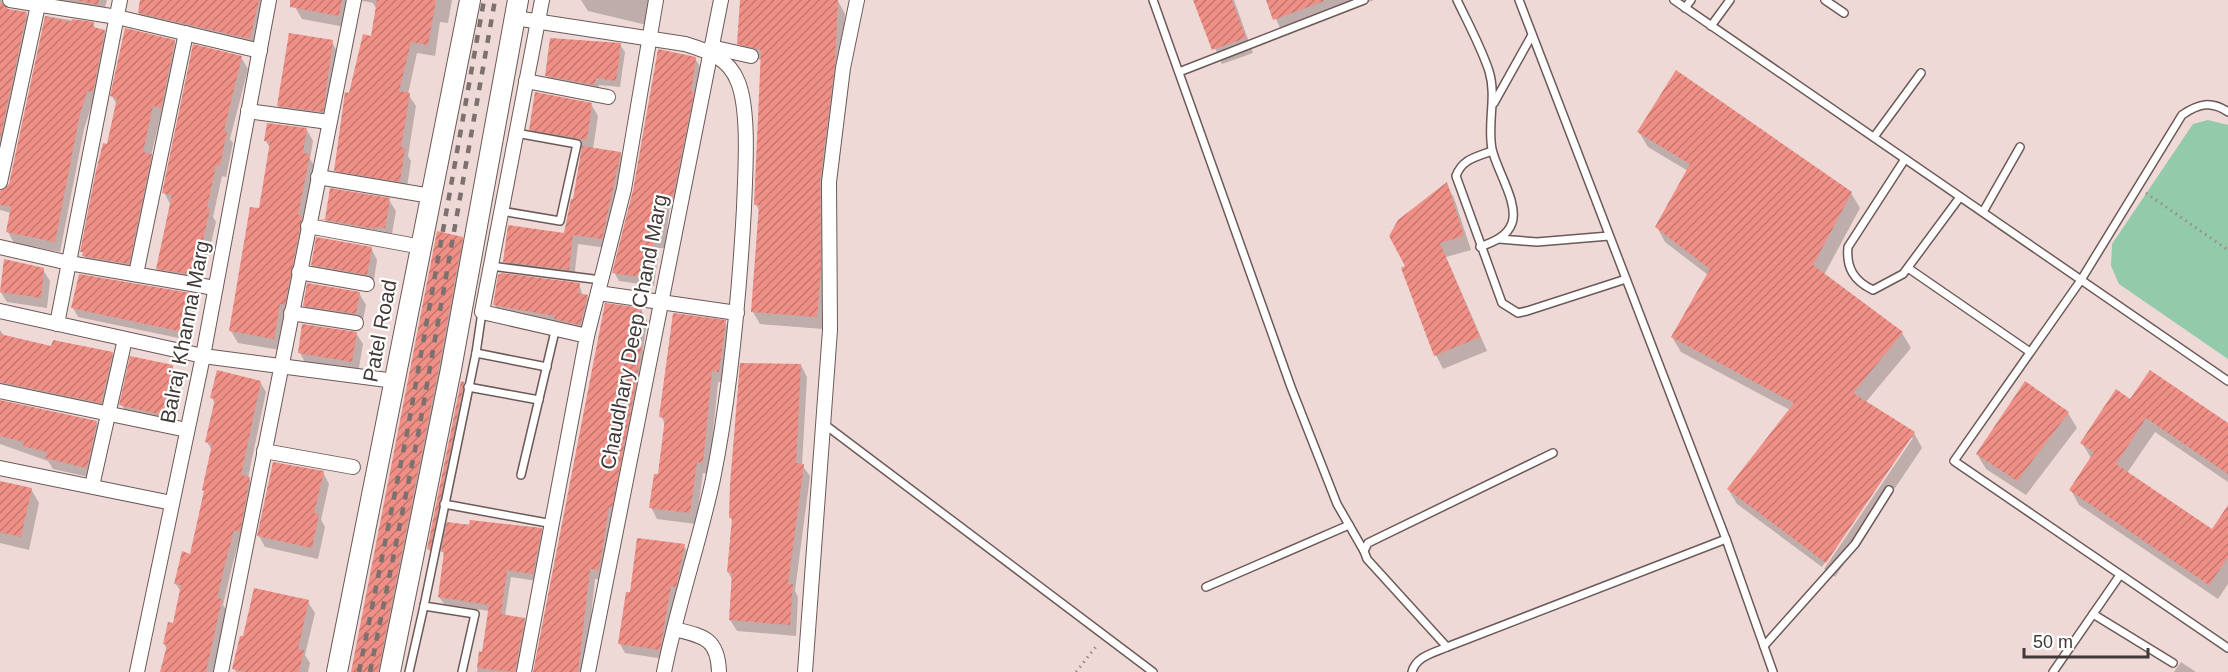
<svg xmlns="http://www.w3.org/2000/svg" width="2228" height="672" font-family="Helvetica,sans-serif">
	<defs>
		<pattern id="building-hatch" width="6" height="6" patternUnits="userSpaceOnUse" patternTransform="scale(1.5)"><rect width="6" height="6" fill="#ef8f86"/><path d="M-1 1l2-2M0 6l6-6M5 7l2-2" fill="none" stroke="#c3766f"/></pattern>
	</defs>
	<rect width="100%" height="100%" fill="#eed9d6"/>
	<!-- garden -->
	<path fill="#93caaa" d="M2208 120 2228 125V359L2119 284 2111 266 2112 244 2193 124Z"/>
	<!-- shadow -->
	<g fill="#0003">
		<path d="M0 0H107L103 15 12 2 6 9 26 13 32 24 0 175Z"/>
		<path d="M142 0H266L255 48 145 23 139 12Z"/>
		<path d="M296 0H350L345 27 302 19 295 7Z"/>
		<path d="M358 0H452L448 23 440 22 435 56 417 53 408 94 416 106 408 156 411 161 406 193 342 182 336 170 351 94 372 38 377 10 373 3Z"/>
		<path d="M581 0H657L651 26 588 11Z"/>
		<path d="M742 0 838 1 845 14 823 329 760 324 753 312 760 212 756 205 762 60 746 56 739 43Z"/>
		<path d="M1194 0H1234L1253 53 1222 64Z"/>
		<path d="M1267 0H1374L1283 34Z"/>
		<path d="M46 16 93 24 96 29 104 31 110 42 98 102 93 101 84 129 60 252 14 243 8 232 11 213 0 210V192L10 185Z"/>
		<path d="M174 41 182 54 168 119 160 118 151 156 158 168 135 276 91 268 82 251 117 105 112 96Z"/>
		<path d="M332 42 338 53 329 123 285 117 278 106Z"/>
		<path d="M620 45 625 52 620 87 599 85 598 92 551 83 547 75Z"/>
		<path d="M241 57 248 69 230 139 233 143 226 177 222 176 213 217 216 222 201 286 164 280 157 268 170 204 164 192Z"/>
		<path d="M695 58 700 67 678 205 670 204 665 248H659L654 286 619 281 614 272Z"/>
		<path d="M591 104 598 116 593 149 620 153 626 163 607 248 578 244 574 279 511 271 505 262 565 235 575 201 583 149 537 141 530 129Z"/>
		<path d="M307 130 313 141 310 159 316 168 280 350 238 343 231 331 261 210 271 150 266 141Z"/>
		<path d="M1639 132 1851 193 1860 208 1824 275 1902 333 1911 348 1865 403 1914 433 1922 448 1835 577 1824 569 1913 438H1909L1822 567 1737 504 1728 489 1790 410 1681 352 1672 337 1708 275 1665 242 1657 227 1688 171 1648 147Z"/>
		<path d="M1447 185 1454 198 1471 250 1446 257 1487 351 1443 369 1436 355 1403 269 1407 267Z"/>
		<path d="M331 190 389 200 396 211 391 239 328 230 323 221H326Z"/>
		<path d="M462 238 470 253 389 672H352Z"/>
		<path d="M371 248 377 260 373 286 319 276 312 265Z"/>
		<path d="M43 270 50 281 47 308 7 302 0 291Z"/>
		<path d="M579 284 583 296H587L591 304 584 332 560 326 557 322 499 312 495 305Z"/>
		<path d="M359 293 366 305 362 325 311 317 304 305Z"/>
		<path d="M190 294 196 303 188 340 78 317 73 308Z"/>
		<path d="M641 310 647 320 643 350 647 356 604 580 595 579 585 672H535Z"/>
		<path d="M725 322 731 333 725 382H718L709 474 703 473 696 524 657 519 651 507 659 476 666 426 661 416Z"/>
		<path d="M0 330 5 337 52 348 112 353 118 364 107 413 6 393 0 382Z"/>
		<path d="M356 333 363 344 358 373 306 364 300 353Z"/>
		<path d="M801 365 807 377 802 465 810 476 795 591 798 597 796 636 737 631 730 620 733 581 728 572 733 522 730 517Z"/>
		<path d="M172 366 179 378 168 425 128 416 121 404Z"/>
		<path d="M260 382 266 392 248 478 255 488 245 541 239 540 231 571 223 605 227 611 213 672H162L167 649 164 644 174 625 181 592 176 584 192 555 212 451 207 442 215 404 212 398Z"/>
		<path d="M463 383 472 398 446 523 541 529 545 536 537 581 511 577 505 616 524 619 528 626 520 672H477L480 653 484 654 489 611 444 604 439 597 445 556 441 549 437 564 429 549Z"/>
		<path d="M2131 401 2228 425V482L2155 432 2127 473 2213 531 2228 508V584L2218 599 2079 505 2071 490 2091 458 2082 443Z"/>
		<path d="M0 402 97 422 103 433 93 478 53 469 48 461 0 444Z"/>
		<path d="M2068 413 2077 428 2026 495 1986 469 1977 454Z"/>
		<path d="M323 472 329 484 321 520 325 527 318 559 265 547 259 536Z"/>
		<path d="M0 482 31 489 39 503 29 550 0 543Z"/>
		<path d="M684 546 689 555 681 595H675L664 659 625 653 620 644 632 594Z"/>
		<path d="M308 602 315 613 305 655 310 663 308 672H236L234 668Z"/>
		<path d="M2181 662 2196 672H2174Z"/>
	</g>
	<!-- building -->
	<g fill="url(#building-hatch)">
		<path d="M76 0H99L98 5Z"/>
		<path d="M140 0H259L250 38H246L138 13Z"/>
		<path d="M290 0H342L339 16 290 7Z"/>
		<path d="M377 0H436L428 45 411 42 399 91 410 93 401 147 405 148 400 182 334 171 345 92 349 93 363 34 371 36Z"/>
		<path d="M740 0H838L835 64 820 181 821 268 817 317 751 312 759 205H754L761 50 737 44Z"/>
		<path d="M1193 0H1232L1246 38 1212 50Z"/>
		<path d="M1266 0H1323L1324 1 1273 20Z"/>
		<path d="M0 2 8 9 27 12 0 139Z"/>
		<path d="M45 16 71 22 72 19 94 22 93 27 105 30 93 92 87 91 79 118 55 242 6 232 11 206 0 205V191L9 184Z"/>
		<path d="M125 28 175 40 161 108 153 106 143 152 152 154 129 264 82 256 83 252H80L95 175 103 143 107 144 117 98 110 96Z"/>
		<path d="M289 33 333 40 323 112 277 106Z"/>
		<path d="M550 38 621 43 616 81 596 78 595 85 545 76Z"/>
		<path d="M193 44 242 56 224 130 227 131 220 166 216 165 207 208 210 209 195 275 156 269 172 195 162 193Z"/>
		<path d="M658 49 696 57 691 92H694L673 197 666 196 660 240 654 239 649 278 612 273 633 190Z"/>
		<path d="M1676 70 1852 192 1813 265 1903 332 1853 393 1915 432 1826 563 1727 489 1794 403 1671 337 1710 269 1655 227 1690 164 1637 132Z"/>
		<path d="M535 92 592 103 587 140 529 130Z"/>
		<path d="M267 123 307 128 303 153 310 154 298 215 302 216 285 305 280 304 274 339 229 331 250 207 259 208 270 142 264 141Z"/>
		<path d="M582 146 621 152 602 239 573 235 569 270 503 262 508 225 564 233 571 199H573Z"/>
		<path d="M1447 182 1464 236 1440 243 1480 337 1434 356 1401 268 1405 266 1389 236 1398 220Z"/>
		<path d="M330 188 390 198 385 228 375 227V229L320 219H325Z"/>
		<path d="M437 231 463 237 439 367 378 672H351Z"/>
		<path d="M316 237 372 247 367 275 311 265Z"/>
		<path d="M4 259 44 268 41 298 0 292Z"/>
		<path d="M502 273 580 283 578 293 588 295 580 325 554 319 555 316 493 305 498 275Z"/>
		<path d="M79 274 191 293 183 332 71 308Z"/>
		<path d="M307 283 360 292 356 314 303 306Z"/>
		<path d="M605 303 642 308 637 344H642L635 389 612 507H609L599 570 590 569 578 672H533Z"/>
		<path d="M673 313 726 320 719 372 712 371 703 463 697 462 690 513 649 508 654 474H658L665 418 659 417Z"/>
		<path d="M302 324 357 332 352 362 298 353Z"/>
		<path d="M0 334 51 346 53 340 113 352 101 403 0 382Z"/>
		<path d="M130 356 173 365 162 415 119 405Z"/>
		<path d="M740 363 801 364 796 463 804 464 788 584H793L790 625 729 620 732 573 727 572 732 518H729L730 484Z"/>
		<path d="M217 370 261 381 241 475 250 477 240 532 234 530 226 560 217 598 222 599 206 672H160L167 645 163 644 168 622 173 623 181 585 174 584 182 551 190 554 204 491 202 490 212 444 205 442 215 399 210 398Z"/>
		<path d="M2150 370 2228 423V474L2146 418 2116 464 2212 529 2228 505V557L2209 585 2069 490 2094 452 2080 443 2116 389 2130 399Z"/>
		<path d="M461 381 464 382 430 550 427 549Z"/>
		<path d="M2025 381 2069 412 2017 481 1976 454Z"/>
		<path d="M0 400 97 421 87 468 45 458 47 452 23 446 24 442 0 436Z"/>
		<path d="M273 462 324 471 314 513 319 514 312 548 257 536Z"/>
		<path d="M0 481 32 488 21 537 0 532Z"/>
		<path d="M470 520 542 528 533 574 507 570 501 614 525 618 515 672 477 668 479 651 482 652 489 605 438 597 444 552H441L447 522 469 525Z"/>
		<path d="M637 538 685 544 676 587 671 586 660 650 618 644 626 592H630Z"/>
		<path d="M254 588 309 600 298 649 304 650 299 672H246L232 669 240 636H243Z"/>
	</g>
	<g fill="none" stroke-linecap="round" stroke-linejoin="round">
		<defs>
			<g id="lane">
				<path d="M1153 0 1291 387 1337 504 1364 551"/>
				<path d="M1457 0C1468 23 1481 47 1489 71 1497 97 1487 123 1492 149 1496 169 1519 203 1512 223 1507 237 1493 242 1480 247"/>
				<path d="M1519 0 1726 539 1773 672"/>
				<path d="M1674 0 2228 381"/>
				<path d="M1825 0 1844 13"/>
				<path d="M1685 8 1691 0"/>
				<path d="M1711 26 1730 0"/>
				<path d="M1179 72 1364 0"/>
				<path d="M1494 103 1532 35"/>
				<path d="M2228 112C2211 100 2198 104 2182 115L2081 280 1954 461 2228 648"/>
				<path d="M1874 137 1921 73"/>
				<path d="M1492 151C1476 157 1462 159 1456 176L1502 303 1518 313 1527 311 1626 279"/>
				<path d="M1905 159 1848 247C1846 268 1854 281 1873 290L1903 274 1960 197"/>
				<path d="M501 211 560 221 577 144 516 133"/>
				<path d="M1983 212 2020 147"/>
				<path d="M1499 239 1537 242 1609 236"/>
				<path d="M491 266 601 280"/>
				<path d="M1908 268 2030 352"/>
				<path d="M476 353 547 367"/>
				<path d="M468 387 539 400"/>
				<path d="M824 424 1153 672"/>
				<path d="M521 475 556 327"/>
				<path d="M444 504 553 524"/>
				<path d="M1206 587 1349 525"/>
				<path d="M2093 614 2173 663"/>
				<path d="M1764 646 1855 544 1889 490"/>
				<path d="M1447 647 1367 559 1364 551 1368 543 1553 453"/>
				<path d="M409 672 424 606"/>
				<path d="M462 672 475 614 424 606 476 353 482 312"/>
				<path d="M1412 672C1416 656 1434 653 1447 647L1726 539"/>
				<path d="M2053 672 2120 575"/>
			</g>
			<g id="street">
				<path d="M10 0 117 17 260 51"/>
				<path d="M515 18 685 44C708 51 729 58 738 82 750 112 745 176 744 208 739 299 731 389 713 479 699 544 677 607 664 672"/>
				<path d="M711 47 751 56"/>
				<path d="M526 81 608 97"/>
				<path d="M248 111 329 122"/>
				<path d="M318 177 431 196"/>
				<path d="M0 182 38 5"/>
				<path d="M308 226 422 247"/>
				<path d="M0 247 69 263 215 288"/>
				<path d="M299 272 367 284"/>
				<path d="M136 274 186 33"/>
				<path d="M598 293 737 313"/>
				<path d="M0 311 203 356 395 381"/>
				<path d="M291 313 356 323"/>
				<path d="M57 324 120 0"/>
				<path d="M587 336 624 189 656 0"/>
				<path d="M0 391 187 430"/>
				<path d="M264 451 353 467"/>
				<path d="M0 468 172 503"/>
				<path d="M92 486 125 339"/>
				<path d="M674 629C703 636 718 638 719 672"/>
				<path d="M137 672 203 356 269 0"/>
				<path d="M221 672 354 0"/>
				<path d="M524 672 587 336 482 312 542 0"/>
				<path d="M588 672 721 0"/>
				<path d="M805 672 830 330 829 182 843 68 857 0"/>
			</g>
			<g id="secondary">
				<path d="M337 672 470 0"/>
				<path d="M390 672 451 369 518 0"/>
			</g>
		</defs>
		<!-- lane casing -->
		<use href="#lane" stroke="#6c5a58" stroke-width="10"/>
		<!-- street casing -->
		<use href="#street" stroke="#6c5a58" stroke-width="16"/>
		<!-- secondary casing -->
		<use href="#secondary" stroke="#6c5a58" stroke-width="22"/>
		<!-- path -->
		<g stroke="#9a8b89" stroke-width="3" stroke-dasharray="1.5 4.5" stroke-linecap="butt">
			<path d="M2146 193 2228 250"/>
			<path d="M1076 672 1098 644"/>
		</g>
		<!-- lane -->
		<use href="#lane" stroke="#fff" stroke-width="7"/>
		<!-- street -->
		<use href="#street" stroke="#fff" stroke-width="14"/>
		<!-- secondary -->
		<use href="#secondary" stroke="#fff" stroke-width="20"/>
		<!-- rail -->
		<g stroke="#7d716f" stroke-width="4.5" stroke-dasharray="8 8" stroke-linecap="butt">
			<path d="M359 672 407 433 484 0"/>
			<path d="M370 672 418 435 495 0"/>
		</g>
	</g>
	<g text-anchor="middle" stroke-width="4.5" stroke-linejoin="round" paint-order="stroke">
		<!-- street labels -->
		<g font-size="21" fill="#413938" stroke="#fff">
			<text transform="translate(380 331) rotate(-79)" y="7">Patel Road</text>
			<text transform="translate(185 332) rotate(-79)" y="7">Balraj Khanna Marg</text>
			<text transform="translate(634 332) rotate(-79)" y="7">Chaudhary Deep Chand Marg</text>
		</g>
	</g>
	<!-- scale -->
	<path d="M2024 648v9h124v-9" fill="none" stroke="#413938" stroke-width="3"/>
	<text x="2033" y="648" font-size="18" fill="#413938" stroke="#ffffff" stroke-width="4.5" paint-order="stroke">50 m</text>
</svg>
